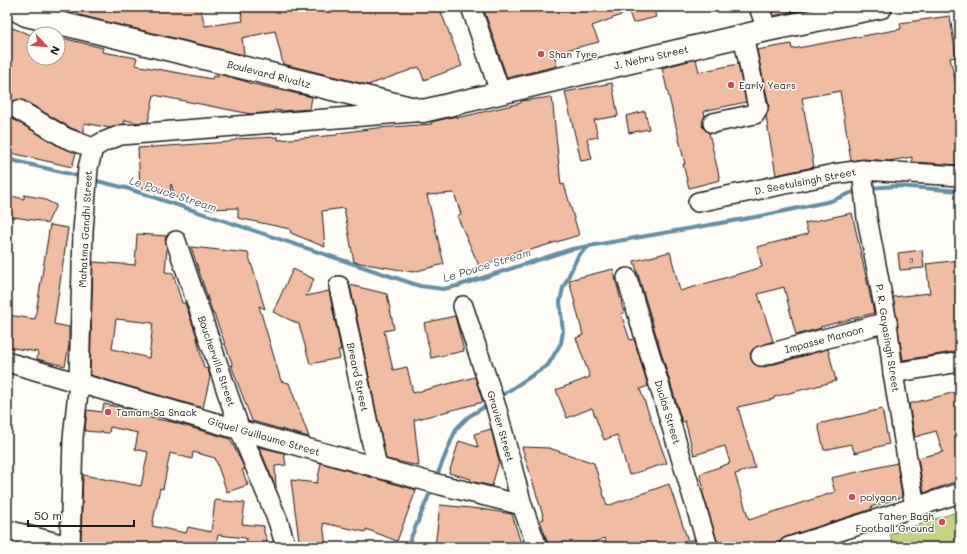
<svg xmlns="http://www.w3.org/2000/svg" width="967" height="554" font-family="Mali,sans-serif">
	<rect width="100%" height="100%" fill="#fdfcf7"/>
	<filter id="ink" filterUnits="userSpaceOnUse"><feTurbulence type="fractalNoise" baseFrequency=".025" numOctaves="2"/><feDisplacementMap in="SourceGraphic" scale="8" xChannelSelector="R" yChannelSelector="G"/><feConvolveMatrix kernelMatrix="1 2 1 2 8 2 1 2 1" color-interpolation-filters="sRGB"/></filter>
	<g filter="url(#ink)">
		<!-- green -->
		<path fill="#c6d184" stroke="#717650" d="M960 511V547H894L890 534Z"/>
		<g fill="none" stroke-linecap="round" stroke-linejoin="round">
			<!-- stream -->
			<g stroke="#678ea2" stroke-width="4">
				<path d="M7 159 82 177"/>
				<path d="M93 180 126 188 420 286 443 289 457 286 572 249 761 216 831 201 858 190"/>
				<path d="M869 188 897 186 960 191"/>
				<path d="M498 398 548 365 561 343 563 332 560 302 563 288 578 256 589 246"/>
				<path d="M436 478 456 429 468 417 489 404"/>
				<path d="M407 547 432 488"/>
			</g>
		</g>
		<!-- building -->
		<g fill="#f1bca4" stroke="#1c1c1c" fill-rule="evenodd">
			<path d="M46 7H200L205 26 243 21 240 7H439L462 66 424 80 419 67 368 85 283 64 275 31 242 38 244 55Z"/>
			<path d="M483 7H653L656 17 633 23 629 12 592 26 599 42 554 53 557 66 507 78Z"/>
			<path d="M771 7H807L808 8 774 16Z"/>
			<path d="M950 16 956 57 950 58 960 101V165L912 162V157L889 161 863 159 851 161 840 91 802 98 814 167 776 175 766 117 769 106 757 50 791 44 792 49 901 29 900 23Z"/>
			<path d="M7 26 34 36V58H58V37L103 48 102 52 137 58 135 65 212 79 213 76 218 77V74L248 82V83L312 97 310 109 282 111 274 110 273 112 251 114 154 95 148 122 139 123 125 120 124 124 110 128 84 123V133L71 128 25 101 19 99 10 104 8 109 9 115 13 119 60 147 76 153 72 167 7 152Z"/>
			<path d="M696 59 699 72 738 64 746 102 704 111 705 116 702 126 709 133 720 180 689 188 683 164H685L662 68Z"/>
			<path d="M612 83 618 116 594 120 598 137 587 139 592 159 581 161 565 92Z"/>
			<path d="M552 97 561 185 564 184 579 235 521 253 520 250 480 268 457 216 461 214 454 193 427 195 444 264 413 272 354 262 344 208 322 211 325 247 291 233 290 229 238 218V208L206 209V206L175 197 171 184 170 195 140 187 138 148 229 142 230 141 236 140V139L278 137V140L337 135 338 133 377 128 432 124 431 122 457 116V118L521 103V101Z"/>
			<path d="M645 111 649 129 629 133 626 116Z"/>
			<path d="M7 195 24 199V195L41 198 56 205 47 224 40 221 7 216Z"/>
			<path d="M852 213 874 313 820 327 821 328 796 335 784 287 758 294 773 341 753 349 750 354 753 363 758 366 764 367 828 349 836 381 774 397V399L738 407 755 468 735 474 749 520 835 492 831 478 897 463 902 497 871 507 872 509 786 537 779 542 766 547H719L702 490H704L700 474 730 463 725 446 694 455 685 421 682 422 634 261 670 252 680 291 762 267 757 247 808 234 805 223Z"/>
			<path d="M50 225 68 228 54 324 69 327V345L65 366 37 359 38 352 7 347V315L35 319Z"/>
			<path d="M137 234 167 236 165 239 167 248 165 272 173 273 182 303H185L196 334 204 368 208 369 210 377 203 408 90 375 93 262 135 265ZM116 319 153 323 149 358 112 349Z"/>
			<path d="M191 247 248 253 265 309 259 306 281 381 289 383 309 437 252 421 231 365 233 366 214 314H213Z"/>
			<path d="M922 250 924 268 900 270 898 253Z"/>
			<path d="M960 260V351L903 360 893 297 930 293 926 264Z"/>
			<path d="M293 269 314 279 306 296 329 291 341 350H338L340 358 310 364 299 324 273 312Z"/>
			<path d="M613 269 624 313 621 314 630 340 634 339 648 386 640 389 667 463 629 475 617 435 604 440 592 408 567 418 556 390 590 377 576 338 583 335 569 280Z"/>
			<path d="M350 285 387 294 394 329 384 331 393 370 407 367 413 393 475 377 483 402 414 420 419 466 386 459Z"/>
			<path d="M455 316 464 351 431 358 424 323Z"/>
			<path d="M956 392 960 407V480L924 493 918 458 943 452 936 431 915 437 909 404Z"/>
			<path d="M104 404 133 410 141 413 140 416 172 422 230 439 245 469 242 470 248 485 227 492 215 458 193 452 192 459 170 453 163 489 160 488 152 526 186 533 188 527 211 532 215 500 245 503 242 524 264 526V532L270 547H247L246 538 218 535 215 547H94L83 545 81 542 83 475 141 486 148 452 135 449 138 433 110 427 109 433 85 431 87 410 102 412Z"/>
			<path d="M882 409 889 444 855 453 851 444 824 450 818 424Z"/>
			<path d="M491 429 499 461 492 486 470 481 471 479 449 473 459 441 478 447 474 434Z"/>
			<path d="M259 447 284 453 286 465 275 466 276 488Z"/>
			<path d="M522 447 549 448 594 463 607 506 669 484 688 541 694 539 697 547H608L605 538 580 547H549L540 520 544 519Z"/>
			<path d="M321 463 416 490 397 541 366 529V532L323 523 326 547H300L291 480 317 483Z"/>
			<path d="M440 505 481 509 512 514 522 547H435Z"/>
		</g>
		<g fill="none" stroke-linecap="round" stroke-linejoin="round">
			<defs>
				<g id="minor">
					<path d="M471 7 500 92"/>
					<path d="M759 7 767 30"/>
					<path d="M19 110 66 138 93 148"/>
					<path d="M713 123 755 114 758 108 743 35"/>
					<path d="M862 170 867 218 887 322 893 373 915 507"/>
					<path d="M698 202 834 174 862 170 960 176"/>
					<path d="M176 241 240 430 278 521 286 547"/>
					<path d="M627 278 708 547"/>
					<path d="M339 286 377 467"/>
					<path d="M463 306 497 410 522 505 537 547"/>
					<path d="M761 356 887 322"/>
					<path d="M7 362 240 430 441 485 522 505"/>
					<path d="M893 373 960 362"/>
					<path d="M7 530 72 547"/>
					<path d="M70 547 73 438 79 383 83 231 88 168 93 148 103 142 121 135 414 112"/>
					<path d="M789 547 960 493"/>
				</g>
				<path id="major" d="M11 7 26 15 423 111 767 30 881 7"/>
			</defs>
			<!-- minor casing -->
			<use href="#minor" stroke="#1c1c1c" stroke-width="22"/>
			<!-- major casing -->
			<use href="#major" stroke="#1c1c1c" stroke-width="25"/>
			<!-- minor -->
			<use href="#minor" stroke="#fdfcf7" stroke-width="19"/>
			<!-- major -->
			<use href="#major" stroke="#fdfcf7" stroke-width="22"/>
		</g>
	</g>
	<!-- markers -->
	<g fill="#d1495b" stroke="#fdfcf7" stroke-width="1.5">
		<circle cx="541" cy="54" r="4"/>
		<circle cx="731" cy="85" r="4"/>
		<circle cx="108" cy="412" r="4"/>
		<circle cx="852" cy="497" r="4"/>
		<circle cx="942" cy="522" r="4"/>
	</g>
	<g text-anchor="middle" stroke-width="3" stroke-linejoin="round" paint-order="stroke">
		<!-- number labels -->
		<g font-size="8" fill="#51443e">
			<text x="911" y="263">3</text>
		</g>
		<!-- poi labels -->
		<g font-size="10" fill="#1c1c1c" stroke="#fdfcf7" text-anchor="start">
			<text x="549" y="58">Shan Tyre</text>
			<text x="739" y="89">Early Years</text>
			<text x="116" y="416">Tamam Sa Snack</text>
			<text x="860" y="501">polygon</text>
			<text x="934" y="520" text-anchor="end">Taher Bagh<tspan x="934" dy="12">Football Ground</tspan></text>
		</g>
		<!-- street labels -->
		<g font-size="10" fill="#1c1c1c" stroke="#fdfcf7">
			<text transform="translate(651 57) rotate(-13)" y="4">J. Nehru Street</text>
			<text transform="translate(269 74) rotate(14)" y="4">Boulevard Rivaltz</text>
			<text transform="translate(805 181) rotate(-11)" y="4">D. Seetulsingh Street</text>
			<text transform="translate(85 229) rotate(-87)" y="4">Mahatma Gandhi Street</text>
			<text transform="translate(888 338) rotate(81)" y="4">P. R. Gayasingh Street</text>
			<text transform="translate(824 339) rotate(-15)" y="4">Impasse Manoon</text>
			<text transform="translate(217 361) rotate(71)" y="4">Boucherville Street</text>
			<text transform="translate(358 377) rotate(78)" y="4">Breard Street</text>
			<text transform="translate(668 412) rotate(73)" y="4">Duclos Street</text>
			<text transform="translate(501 426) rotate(74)" y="4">Gravier Street</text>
			<text transform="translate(264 436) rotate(16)" y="4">Giquel Guillaume Street</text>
		</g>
		<!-- water labels -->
		<g font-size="11" font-style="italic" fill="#485e6a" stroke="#fdfcf7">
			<text transform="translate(173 194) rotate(18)" y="4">Le Pouce Stream</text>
			<text transform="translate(487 265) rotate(-17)" y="4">Le Pouce Stream</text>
		</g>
	</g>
	<!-- margin -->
	<rect width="967" height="554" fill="none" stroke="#fdfcf7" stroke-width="24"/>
	<rect x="12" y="12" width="943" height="530" fill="none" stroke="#1c1c1c" stroke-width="1.5" filter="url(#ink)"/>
	<!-- north arrow -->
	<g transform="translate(46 46) rotate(116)"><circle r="19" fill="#fdfcf7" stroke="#a3a29f"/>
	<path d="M0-3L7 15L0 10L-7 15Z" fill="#d1495b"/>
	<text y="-6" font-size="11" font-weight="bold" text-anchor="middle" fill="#1c1c1c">N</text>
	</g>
	<!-- scale -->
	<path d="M28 520v6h106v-6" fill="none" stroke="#1c1c1c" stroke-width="2"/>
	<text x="34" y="520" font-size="12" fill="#1c1c1c" stroke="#fdfcf7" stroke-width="3" paint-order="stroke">50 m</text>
</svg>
